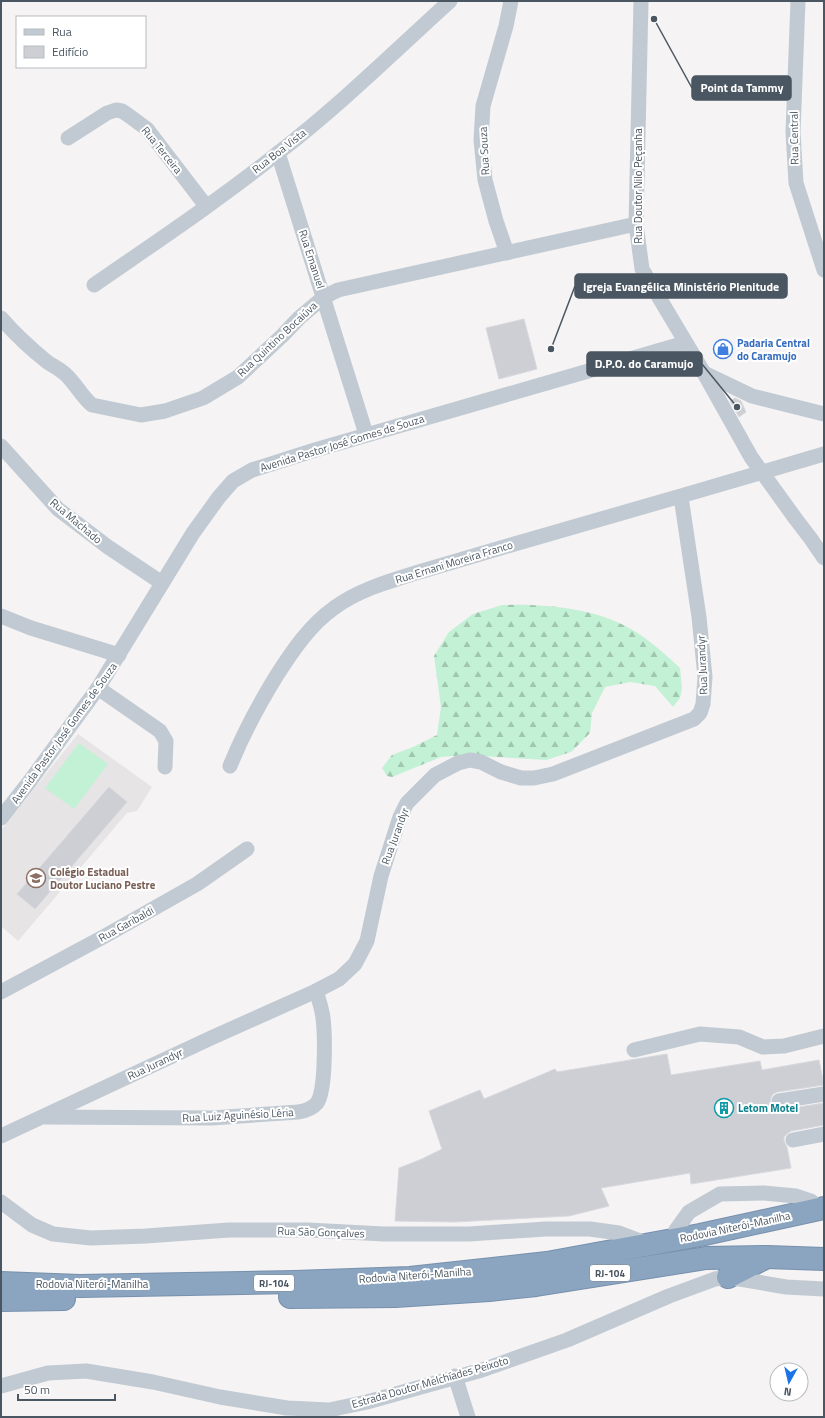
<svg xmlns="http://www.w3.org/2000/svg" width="825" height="1418" font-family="'Titillium Web',sans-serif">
	<defs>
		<pattern id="forest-firs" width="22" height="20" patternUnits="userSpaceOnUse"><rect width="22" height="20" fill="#c3f1d5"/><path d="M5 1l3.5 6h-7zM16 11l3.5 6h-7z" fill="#a0c6b0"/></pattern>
	</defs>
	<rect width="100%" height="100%" fill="#f5f3f3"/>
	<!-- education -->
	<path fill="#e6e4e5" d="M78 734 152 787 137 811 127 813 18 941 1 926V830Z"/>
	<!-- forest -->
	<path fill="url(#forest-firs)" d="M502 605C548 604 600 608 639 634 654 644 667 656 680 668L682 688 680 698 673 707 655 686 630 682 605 687 592 713 590 733 571 752 546 760 466 755 441 757 392 777 387 776 382 768 392 755 413 747 437 735 441 707 434 656 449 632 473 614Z"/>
	<!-- pitch -->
	<path fill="#c3f1d5" d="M79 743 108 764 74 809 45 788Z"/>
	<!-- building -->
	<g fill="#cdcfd5" stroke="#d7d9de">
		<path d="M524 319 537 369 499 379 486 328Z"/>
		<path d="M735 398 741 401 746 412 739 417 730 401Z"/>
		<path d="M109 787 127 802 35 909 17 894Z"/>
		<path d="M667 1054 671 1075 760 1061 762 1070 819 1060 824 1085 777 1092 773 1094 771 1097 770 1102 772 1107 776 1109 780 1110 824 1103V1125L791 1131 787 1134 784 1137V1141L787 1147 791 1168 691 1184 690 1173 601 1188 609 1206 569 1216 454 1222 395 1221 399 1168 422 1159 442 1149 429 1111 480 1090 484 1099 555 1069 557 1072Z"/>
	</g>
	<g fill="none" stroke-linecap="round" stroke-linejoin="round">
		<defs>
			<g id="highway">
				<path d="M728 1277 763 1259"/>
				<path d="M1 1283 80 1286 295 1282 410 1278 547 1263 700 1235 824 1208"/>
				<path d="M290 1297 395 1296 489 1290 536 1285 706 1258 767 1257 824 1259"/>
				<path d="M1 1300 64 1299"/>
			</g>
		</defs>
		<!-- highway casing -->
		<use href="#highway" stroke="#7690ad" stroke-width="24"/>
		<!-- minor -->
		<g stroke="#c1cad2" stroke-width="15">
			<path d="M641 1 636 224 642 269 704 373 751 457 795 518 811 539 824 558"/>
			<path d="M798 1 793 132 796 183 824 270"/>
			<path d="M68 138 107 113 116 110 122 111 128 115 147 129 206 206"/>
			<path d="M278 153 366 434"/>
			<path d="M507 253 496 221 485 180 481 140 483 106 506 26 511 1"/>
			<path d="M94 285C156 242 219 200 278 153 339 106 394 52 450 1"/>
			<path d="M1 318C14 333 30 348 46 361 51 365 58 368 64 373 75 382 81 396 92 405L141 415 165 411 203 398 238 377 283 335 299 318 324 297 338 290 636 224"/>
			<path d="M704 373 752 396 824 414"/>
			<path d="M1 446 58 509 108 547 162 583"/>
			<path d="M1 616 31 628 119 655"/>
			<path d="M98 688 160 731 166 741 165 767"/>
			<path d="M230 766C243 734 259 704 277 675 293 650 310 625 334 608 358 590 390 581 419 572 449 563 480 554 511 545 615 515 720 485 824 454"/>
			<path d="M1 818 30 781 98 688 193 533 219 497 233 481 252 470 315 450 685 343"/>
			<path d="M1 992 105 936 197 884 247 849"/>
			<path d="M634 1050 700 1034 739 1037 763 1047 784 1046 824 1036"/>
			<path d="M779 1101 824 1094"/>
			<path d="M45 1117 211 1118 298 1112C305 1111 312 1109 317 1103 326 1090 325 1035 323 1018 322 1009 319 1000 316 991"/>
			<path d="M1 1136 211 1038 316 991 339 979 355 964 367 941 381 876 400 817 407 803 435 775 458 763 470 760 481 762 501 772 521 778H534L553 774 694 719 700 713 703 704 705 677 699 617 681 497"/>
			<path d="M793 1140 824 1134"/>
			<path d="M1 1202 32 1225 53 1234 91 1238 146 1236 229 1230H308L384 1234H469L546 1229H590L619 1233 648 1244"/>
			<path d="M675 1240 676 1230 689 1212 720 1194 764 1193 796 1196 811 1201 821 1209"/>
			<path d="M455 1376 468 1417"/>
			<path d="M1 1386 48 1373 86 1371 153 1382 220 1397 287 1408 329 1410 367 1402 482 1370 567 1340 669 1296 715 1279 728 1277 786 1287 824 1289"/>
		</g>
		<!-- highway -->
		<use href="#highway" stroke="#8ba5c1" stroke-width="22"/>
	</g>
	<!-- icons -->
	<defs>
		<symbol id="shop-ring" viewBox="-11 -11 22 22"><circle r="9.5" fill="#fff" stroke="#3f7fe0" stroke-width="1.5"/><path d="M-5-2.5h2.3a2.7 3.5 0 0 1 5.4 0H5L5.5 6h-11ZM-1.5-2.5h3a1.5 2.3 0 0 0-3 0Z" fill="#3f7fe0"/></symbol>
		<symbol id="school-ring" viewBox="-11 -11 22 22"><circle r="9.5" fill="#fff" stroke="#8d6e63" stroke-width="1.5"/><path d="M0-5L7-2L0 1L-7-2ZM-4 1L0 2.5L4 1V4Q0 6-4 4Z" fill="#8d6e63"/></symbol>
		<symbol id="building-ring" viewBox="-11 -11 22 22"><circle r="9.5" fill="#fff" stroke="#0f9aa8" stroke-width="1.5"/><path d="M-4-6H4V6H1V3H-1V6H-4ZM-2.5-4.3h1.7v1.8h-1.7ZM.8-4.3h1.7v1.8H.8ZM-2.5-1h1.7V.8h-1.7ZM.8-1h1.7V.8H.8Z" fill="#0f9aa8"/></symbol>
	</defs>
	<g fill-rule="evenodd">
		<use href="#shop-ring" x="712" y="338" width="22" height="22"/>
		<use href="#school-ring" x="25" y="867" width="22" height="22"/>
		<use href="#building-ring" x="713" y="1097" width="22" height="22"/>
	</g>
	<g text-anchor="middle" stroke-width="4" stroke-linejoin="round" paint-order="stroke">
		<!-- shield labels -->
		<g fill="#fff" stroke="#808990" stroke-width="1">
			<rect x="590" y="1265" width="40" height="16" rx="3"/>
			<rect x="254" y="1275" width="40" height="16" rx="3"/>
		</g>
		<g font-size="10" font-weight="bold" fill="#4a5661">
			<text x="610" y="1277">RJ-104</text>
			<text x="274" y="1287">RJ-104</text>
		</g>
		<!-- street labels -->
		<g font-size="11" fill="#4a5661" stroke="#fff">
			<text transform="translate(794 138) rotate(-91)" y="4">Rua Central</text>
			<text transform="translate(162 150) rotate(51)" y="4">Rua Terceira</text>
			<text transform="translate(279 151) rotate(-38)" y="4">Rua Boa Vista</text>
			<text transform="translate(484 151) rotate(-93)" y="4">Rua Souza</text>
			<text transform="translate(638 186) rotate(-90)" y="4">Rua Doutor Nilo Peçanha</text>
			<text transform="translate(312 259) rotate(72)" y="4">Rua Emanuel</text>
			<text transform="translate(277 339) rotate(-43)" y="4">Rua Quintino Bocaiúva</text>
			<text transform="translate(342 443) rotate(-17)" y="4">Avenida Pastor José Gomes de Souza</text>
			<text transform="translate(76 521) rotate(40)" y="4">Rua Machado</text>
			<text transform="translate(454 562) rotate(-17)" y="4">Rua Ernani Moreira Franco</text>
			<text transform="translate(702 665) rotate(-93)" y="4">Rua Jurandyr</text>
			<text transform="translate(64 733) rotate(-54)" y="4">Avenida Pastor José Gomes de Souza</text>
			<text transform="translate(395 836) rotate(-70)" y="4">Rua Jurandyr</text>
			<text transform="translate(126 924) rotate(-29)" y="4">Rua Garibaldi</text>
			<text transform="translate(155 1064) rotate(-25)" y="4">Rua Jurandyr</text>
			<text transform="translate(238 1115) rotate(-3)" y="4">Rua Luiz Aguinésio Léria</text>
			<text transform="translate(735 1227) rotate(-12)" y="4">Rodovia Niterói-Manilha</text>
			<text transform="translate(321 1232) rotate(2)" y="4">Rua São Gonçalves</text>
			<text transform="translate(415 1275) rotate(-4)" y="4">Rodovia Niterói-Manilha</text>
			<text x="92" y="1288">Rodovia Niterói-Manilha</text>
			<text transform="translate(430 1382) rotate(-16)" y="4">Estrada Doutor Melchíades Peixoto</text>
		</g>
		<!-- shop labels -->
		<g font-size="11" font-weight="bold" fill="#366cbe" stroke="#fff" text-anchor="start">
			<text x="737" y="347">Padaria Central<tspan x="737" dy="13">do Caramujo</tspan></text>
		</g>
		<!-- education labels -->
		<g font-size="11" font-weight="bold" fill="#785e54" stroke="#fff" text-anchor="start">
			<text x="50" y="876">Colégio Estadual<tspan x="50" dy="13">Doutor Luciano Pestre</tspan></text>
		</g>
		<!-- culture labels -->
		<g font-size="11" font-weight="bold" fill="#0d838f" stroke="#fff" text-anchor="start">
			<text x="738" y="1112">Letom Motel</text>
		</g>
	</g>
	<!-- callouts -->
	<path fill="none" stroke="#4a5661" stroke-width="1.5" d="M654 19L692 88M551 349L575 286M737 407L702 364"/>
	<g fill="#4a5661" stroke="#fff" stroke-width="1.5">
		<circle cx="654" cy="19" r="4"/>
		<circle cx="551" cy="349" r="4"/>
		<circle cx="737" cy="407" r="4"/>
	</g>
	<g fill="#4a5661" stroke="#4a5661" stroke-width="1.5">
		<rect x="692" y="76" width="99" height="24" rx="4"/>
		<rect x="575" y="274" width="212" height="24" rx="4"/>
		<rect x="587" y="352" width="115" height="24" rx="4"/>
	</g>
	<g font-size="12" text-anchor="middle" font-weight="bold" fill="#fff">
		<text x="742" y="92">Point da Tammy</text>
		<text x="681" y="291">Igreja Evangélica Ministério Plenitude</text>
		<text x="644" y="368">D.P.O. do Caramujo</text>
	</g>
	<!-- border -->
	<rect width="825" height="1418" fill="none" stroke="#4a5661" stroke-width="4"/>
	<!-- legend -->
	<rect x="16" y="16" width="130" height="52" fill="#ffffff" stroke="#b7bbc0"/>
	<rect x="24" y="29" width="20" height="6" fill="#c1cad2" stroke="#b7bbc0"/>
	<text x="52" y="36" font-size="12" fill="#4a5661">Rua</text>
	<rect x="24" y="46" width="20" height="12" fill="#cdcfd5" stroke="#b7bbc0"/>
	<text x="52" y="56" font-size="12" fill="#4a5661">Edifício</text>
	<!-- north arrow -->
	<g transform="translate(789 1382) rotate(188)"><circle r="19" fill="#ffffff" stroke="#b7bbc0"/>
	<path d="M0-3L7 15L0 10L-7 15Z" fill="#1a73e8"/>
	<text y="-6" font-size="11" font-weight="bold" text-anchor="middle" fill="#4a5661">N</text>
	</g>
	<!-- scale -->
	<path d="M18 1394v6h97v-6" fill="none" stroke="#4a5661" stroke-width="2"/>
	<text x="24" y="1394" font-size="12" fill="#4a5661" stroke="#ffffff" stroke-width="3" paint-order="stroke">50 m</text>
</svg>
